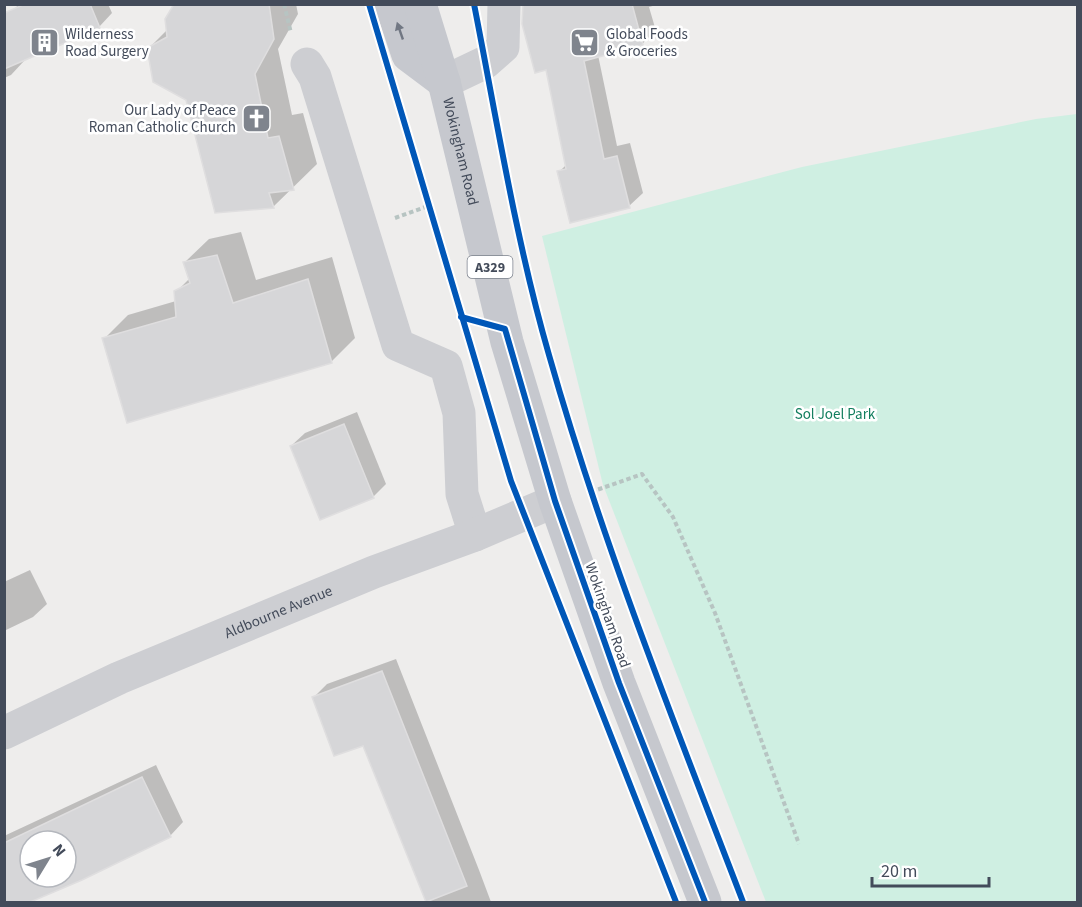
<svg xmlns="http://www.w3.org/2000/svg" width="1082" height="907" font-family="'Source Sans 3',sans-serif">
	<rect width="100%" height="100%" fill="#eeedec"/>
	<!-- green -->
	<path fill="#cfefe2" d="M1077 114V902H766L603 485 542 236 802 167 1036 119Z"/>
	<!-- shadow -->
	<g fill="#0003" fill-rule="evenodd">
		<path d="M19 4H108L112 13 99 27 23 59 24 61 11 75 4 78V21Z"/>
		<path d="M175 4H296L298 14 278 49 292 115 303 113 317 164 274 206 216 212 187 99 149 48 167 30Z"/>
		<path d="M524 4H660L649 7 656 31 642 44 598 55 617 146 630 143 643 193 629 206 559 172 567 164 547 69Z"/>
		<path d="M241 232 256 280 332 257 355 338 331 362 104 339 128 315 176 301V292L190 278 185 262 209 239Z"/>
		<path d="M357 412 386 484 373 497 291 446 305 433Z"/>
		<path d="M30 570 47 604 33 617 4 631V582Z"/>
		<path d="M396 659 479 870 491 902H428L363 744 313 698 327 684Z"/>
		<path d="M156 765 183 822 170 836 4 902V836ZM30 841H66V877H30Z"/>
	</g>
	<!-- building -->
	<g fill="#d6d6d8" stroke="#dfdedf" stroke-width="1.5" fill-rule="evenodd">
		<path d="M25 4H90L100 28 4 69V13Z"/>
		<path d="M174 4H269L274 39 255 74 268 138 279 136 294 190 269 193 274 208 215 213 186 100 153 82 147 48 167 37 165 19Z"/>
		<path d="M523 4H632L643 45 584 61 604 159 617 156 630 208 570 223 557 171 566 169 546 70 535 73 522 24Z"/>
		<path d="M217 255 233 303 308 279 332 363 127 423 102 338 176 317 174 291 190 283 183 262Z"/>
		<path d="M344 424 374 498 320 520 290 446Z"/>
		<path d="M382 671 467 886 426 902 363 746 334 756 312 697Z"/>
		<path d="M142 777 171 837 82 880 28 903H4V843ZM30 841H66V877H30Z"/>
	</g>
	<g fill="none" stroke-linecap="round" stroke-linejoin="round">
		<!-- path -->
		<g stroke="#b7c4c2" stroke-width="4" stroke-dasharray="4.5 3" stroke-linecap="butt">
			<path d="M284 4 291 33"/>
			<path d="M395 218 428 206"/>
			<path d="M591 492 642 474 673 517 715 613 799 844"/>
		</g>
		<!-- minor -->
		<g stroke="#cdced2" stroke-width="33">
			<path d="M307 64 315 77 398 345 446 366 459 413 462 494 475 535"/>
			<path d="M444 82 486 62 503 47 504 4"/>
			<path id="s1" d="M4 733 119 678 374 572 475 535 555 501"/>
		</g>
		<!-- major -->
		<g stroke="#c6c8ce" stroke-width="33">
			<path d="M391 4 408 55 444 82"/>
			<path id="s2" d="M420 4 444 82 507 342 555 501 619 683 705 902"/>
		</g>
		<defs>
			<g id="cycleway">
				<path d="M369 4 511 481 676 902"/>
				<path d="M474 4C497 121 516 241 549 355 602 542 674 722 743 902"/>
				<path d="M461 317 505 329 555 501 619 683 705 902"/>
			</g>
		</defs>
		<!-- cycleway casing -->
		<use href="#cycleway" stroke="#fff" stroke-width="10"/>
		<!-- cycleway -->
		<use href="#cycleway" stroke="#0057b8" stroke-width="6"/>
	</g>
	<!-- one-way arrows -->
	<defs><path id="oneway-solid" d="M-6-.8H1V-3.2L6.5 0L1 3.2V.8H-6Z" transform="scale(1.5)"/></defs>
	<use fill="#717783" href="#oneway-solid" transform="translate(400 31) rotate(-109)"/>
	<!-- icons -->
	<defs>
		<symbol id="building-square" viewBox="-11 -11 22 22"><rect x="-9" y="-9" width="18" height="18" rx="4" fill="#7f848d" stroke="#fff"/><path d="M-4-6H4V6H1V3H-1V6H-4ZM-2.5-4.3h1.7v1.8h-1.7ZM.8-4.3h1.7v1.8H.8ZM-2.5-1h1.7V.8h-1.7ZM.8-1h1.7V.8H.8Z" fill="#fff"/></symbol>
		<symbol id="supermarket-square" viewBox="-11 -11 22 22"><rect x="-9" y="-9" width="18" height="18" rx="4" fill="#7f848d" stroke="#fff"/><path d="M-6-5.5h2.5l.6 2H6L4.5 2H-2.5L-4.4-4H-6ZM-1.5 3.2a1.3 1.3 0 1 0 .1 0ZM3 3.2a1.3 1.3 0 1 0 .1 0Z" fill="#fff"/></symbol>
		<symbol id="church-square" viewBox="-11 -11 22 22"><rect x="-9" y="-9" width="18" height="18" rx="4" fill="#7f848d" stroke="#fff"/><path d="M-1.2-6h2.4v3.5h3.3v2.4h-3.3V6h-2.4V-.1h-3.3v-2.4h3.3Z" fill="#fff"/></symbol>
	</defs>
	<g fill-rule="evenodd">
		<use href="#building-square" x="28" y="26" width="33" height="33"/>
		<use href="#supermarket-square" x="568" y="26" width="33" height="33"/>
		<use href="#church-square" x="240" y="102" width="33" height="33"/>
	</g>
	<g text-anchor="middle" stroke-width="5" stroke-linejoin="round" paint-order="stroke">
		<!-- shield labels -->
		<rect fill="#fff" stroke="#7b818c" stroke-width="1.5" x="467.5" y="256" width="45" height="22" rx="4.5"/>
		<g font-size="14" font-weight="bold" fill="#434b5a">
			<text x="490" y="272">A329</text>
		</g>
		<!-- poi labels -->
		<g font-size="15" fill="#434b5a" stroke="#fff" text-anchor="start">
			<text x="65" y="39">Wilderness<tspan x="65" dy="17">Road Surgery</tspan></text>
			<text x="606" y="39">Global Foods<tspan x="606" dy="17">&amp; Groceries</tspan></text>
			<text x="236" y="115" text-anchor="end">Our Lady of Peace<tspan x="236" dy="17">Roman Catholic Church</tspan></text>
		</g>
		<!-- street labels -->
		<g font-size="15" fill="#434b5a" stroke="#fff">
			<text dy="5" stroke="none"><textPath href="#s2" startOffset="153">Wokingham Road</textPath></text>
			<text dy="5" stroke="none"><textPath href="#s1" startOffset="300">Aldbourne Avenue</textPath></text>
			<text transform="translate(608 615) rotate(71)" y="5">Wokingham Road</text>
		</g>
		<!-- park labels -->
		<g font-size="15" fill="#127e5e" stroke="#fff">
			<text x="835" y="419">Sol Joel Park</text>
		</g>
	</g>
	<!-- border -->
	<rect width="1082" height="907" fill="none" stroke="#434b5a" stroke-width="12"/>
	<!-- north arrow -->
	<g transform="translate(48 859) rotate(52)"><circle r="28" fill="#ffffff" stroke="#b4b7bd" stroke-width="1.5"/>
	<path d="M0-4.5L10 22L0 15L-10 22Z" fill="#7f848d"/>
	<text y="-9" font-size="16" font-weight="bold" text-anchor="middle" fill="#434b5a">N</text>
	</g>
	<!-- scale -->
	<path d="M872 877v9h117v-9" fill="none" stroke="#434b5a" stroke-width="3"/>
	<text x="881" y="877" font-size="18" fill="#434b5a" stroke="#ffffff" stroke-width="4.5" paint-order="stroke">20 m</text>
</svg>
